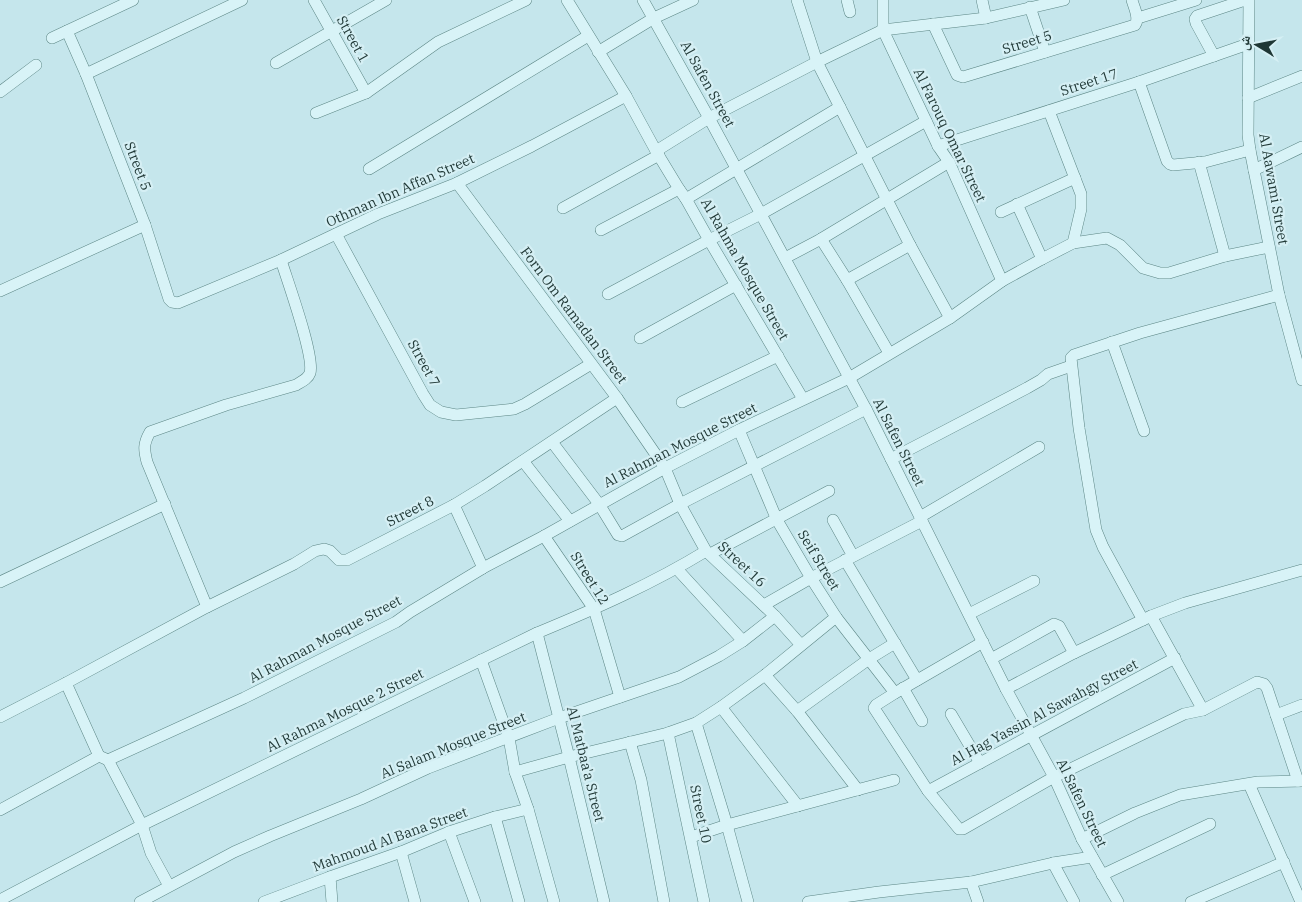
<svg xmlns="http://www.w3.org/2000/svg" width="1302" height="902" font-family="'IBM Plex Serif','Noto Naskh Arabic',serif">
	<rect width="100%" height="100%" fill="#c5e6ec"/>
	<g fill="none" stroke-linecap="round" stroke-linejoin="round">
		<defs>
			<g id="street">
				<path d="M314 0 366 93"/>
				<path d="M567 0 626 96 656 151 679 189 686 199 709 240 803 399"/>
				<path d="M643 0 709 118 866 409 1006 689 1054 777 1082 839 1118 902"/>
				<path d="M797 0 817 62 910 245 950 318"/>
				<path d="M847 0 850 12"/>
				<path d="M883 0V30L938 146 949 162 1002 281"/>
				<path d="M982 0 986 18"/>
				<path d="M1249 0 1248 135 1250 150 1279 295 1302 380"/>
				<path d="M1030 7 1045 52"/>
				<path d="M1138 18 1196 0"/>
				<path d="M933 24 957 75 963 77 1135 25C1140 18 1134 8 1132 0"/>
				<path d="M67 31 86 74 145 225 169 299 172 302 178 303 281 260 378 214 457 183 532 146 626 96"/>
				<path d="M52 38 133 0"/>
				<path d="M598 52 654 18 693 0"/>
				<path d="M1214 56 1196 23 1195 19 1197 16 1245 0"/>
				<path d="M276 63 386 0"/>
				<path d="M86 74 242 0"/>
				<path d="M1139 82 1167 161 1170 164 1173 165 1205 162 1250 150"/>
				<path d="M0 92 36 65"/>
				<path d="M1248 98 1302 76"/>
				<path d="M1049 111 1081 194V209L1073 243"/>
				<path d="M316 113 366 93 438 42 526 0"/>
				<path d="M938 146 1139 82 1248 44"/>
				<path d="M656 151 709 118 817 62 883 30 986 18 1064 0"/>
				<path d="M1199 162 1225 256"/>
				<path d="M369 169 588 36"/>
				<path d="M1254 170 1302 147"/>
				<path d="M457 183 617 398 665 468 680 504 706 551 775 616 801 645"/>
				<path d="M686 199 840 107"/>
				<path d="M1017 204 1042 259"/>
				<path d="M563 208 659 155"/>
				<path d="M1001 212 1075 178"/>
				<path d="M601 230 679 189"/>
				<path d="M336 234 423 394 430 405 441 412 456 415 514 409 525 404 591 364"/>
				<path d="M821 239 847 280 889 353"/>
				<path d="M785 258 821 239 949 162"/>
				<path d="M847 280 910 245"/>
				<path d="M0 291 145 225"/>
				<path d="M608 294 709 240 761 214 926 121"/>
				<path d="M640 338 736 285"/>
				<path d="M1112 342 1144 431"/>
				<path d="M682 402 778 356"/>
				<path d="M739 430 777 520 811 578 836 617 895 693"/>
				<path d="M552 442 599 504 618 535 622 536 680 504 866 409"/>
				<path d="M891 459 1027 388 1041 380 1048 374 1071 366"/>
				<path d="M523 461 570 521"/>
				<path d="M454 505 483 568"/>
				<path d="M920 517 1039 447"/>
				<path d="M833 520 853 556"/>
				<path d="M544 536 594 609 620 697"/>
				<path d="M710 554 829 491"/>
				<path d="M845 560 917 680"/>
				<path d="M677 569 743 641"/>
				<path d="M0 582 165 504"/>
				<path d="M764 605 811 578 922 521"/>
				<path d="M207 607 147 462C144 450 143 444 150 432L226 405 296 385C301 382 308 379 310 373 315 356 287 280 281 260"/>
				<path d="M969 614 1034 581"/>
				<path d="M1151 616 1203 710"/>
				<path d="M1143 620 1103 547 1096 530 1079 428 1071 358 1074 355 1140 333 1279 295"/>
				<path d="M537 633 569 757 604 902"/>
				<path d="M983 642 895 693 876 705 874 708 928 791 959 829H963L1054 777 1184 714 1203 710 1257 682 1264 684 1267 688 1298 781"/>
				<path d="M991 659 1054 624 1059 626 1074 653"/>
				<path d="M481 660 509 738 515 772 528 809 554 902"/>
				<path d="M765 675 797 711 858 790"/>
				<path d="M66 683 99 756 108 760 142 825 151 853 169 886"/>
				<path d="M903 688 922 721"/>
				<path d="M1006 689 1074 653 1151 616 1185 603 1302 570"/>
				<path d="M721 707 798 806"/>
				<path d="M797 711 869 659 895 643"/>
				<path d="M951 714 980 763"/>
				<path d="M1276 715 1302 705"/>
				<path d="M0 717 66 683 207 607 294 564 315 551 324 549 330 551 339 560H347L454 505 485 486 617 398"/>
				<path d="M696 723 727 825 748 902"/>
				<path d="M668 733 704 902"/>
				<path d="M630 742 641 780 664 902"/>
				<path d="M108 760 244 698 396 622 410 612 483 568 544 536 665 468 739 430 849 378 950 318 1002 281 1042 259 1073 243 1107 238 1120 245 1143 268 1160 273H1169L1225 256 1269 247"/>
				<path d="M515 772 569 757 668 733 696 723 721 707 765 675 836 617"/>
				<path d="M1249 784 1301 902"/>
				<path d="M928 791 1175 658"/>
				<path d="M0 810 99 756"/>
				<path d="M495 817 519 902"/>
				<path d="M449 832 475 902"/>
				<path d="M691 837 727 825 894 780"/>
				<path d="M1082 839 1135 813 1180 795 1258 782 1302 781"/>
				<path d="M401 852 415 902"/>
				<path d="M1053 863 1074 902"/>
				<path d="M1102 875 1210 824"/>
				<path d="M330 877 332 902"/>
				<path d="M971 882 978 902"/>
				<path d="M0 900 142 825 537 633C595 609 652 584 706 551"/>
				<path d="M140 902 234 852 270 836 361 799 428 768 559 718 679 677 719 656 743 641 775 616"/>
				<path d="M264 902 330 877 401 852 449 832 495 817 528 809"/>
				<path d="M808 902 879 892 971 882 1053 863 1092 857"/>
				<path d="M1191 902 1284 862"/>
			</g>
		</defs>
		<!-- street casing -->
		<use href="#street" stroke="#5c8685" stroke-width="12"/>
		<!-- street -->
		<use href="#street" stroke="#d8f3f7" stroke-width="11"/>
	</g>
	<g text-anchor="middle" stroke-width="4.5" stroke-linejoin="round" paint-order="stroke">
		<!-- street labels -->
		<g font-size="14" fill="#1f3735" stroke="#d5eff4">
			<text transform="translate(353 39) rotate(61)" y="5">Street 1</text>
			<text transform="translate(1027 42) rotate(-17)" y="5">Street 5</text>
			<text transform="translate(1089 82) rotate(-18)" y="5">Street 17</text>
			<text transform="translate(708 84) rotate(61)" y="5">Al Safen Street</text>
			<text transform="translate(950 135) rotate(64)" y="5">Al Farouq Omar Street</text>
			<text transform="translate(138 166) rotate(69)" y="5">Street 5</text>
			<text transform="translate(1274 189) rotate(80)" y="5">Al Aawami Street</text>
			<text transform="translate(400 190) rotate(-24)" y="5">Othman Ibn Affan Street</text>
			<text transform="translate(745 269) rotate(60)" y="5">Al Rahma Mosque Street</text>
			<text transform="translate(574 315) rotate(53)" y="5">Forn Om Ramadan Street</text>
			<text transform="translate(424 363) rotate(61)" y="5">Street 7</text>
			<text transform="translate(899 442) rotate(63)" y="5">Al Safen Street</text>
			<text transform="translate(680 445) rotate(-27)" y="5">Al Rahman Mosque Street</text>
			<text transform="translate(410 511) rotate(-27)" y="5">Street 8</text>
			<text transform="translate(819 560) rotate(59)" y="5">Seif Street</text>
			<text transform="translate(742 564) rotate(43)" y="5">Street 16</text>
			<text transform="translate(590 578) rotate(58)" y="5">Street 12</text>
			<text transform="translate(325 639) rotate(-28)" y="5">Al Rahman Mosque Street</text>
			<text transform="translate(345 710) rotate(-26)" y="5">Al Rahma Mosque 2 Street</text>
			<text transform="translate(1044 712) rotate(-28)" y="5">Al Hag Yassin Al Sawahgy Street</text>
			<text transform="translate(453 745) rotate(-22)" y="5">Al Salam Mosque Street</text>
			<text transform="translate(586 764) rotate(76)" y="5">Al Matbaa'a Street</text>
			<text transform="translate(1082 803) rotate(64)" y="5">Al Safen Street</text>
			<text transform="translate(701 814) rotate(78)" y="5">Street 10</text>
			<text transform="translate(390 839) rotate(-20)" y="5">Mahmoud Al Bana Street</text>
		</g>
	</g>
	<!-- north arrow -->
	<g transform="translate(1257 45) rotate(280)" stroke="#d5eff4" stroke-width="4" paint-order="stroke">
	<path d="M0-4L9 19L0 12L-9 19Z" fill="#1f3735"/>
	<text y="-8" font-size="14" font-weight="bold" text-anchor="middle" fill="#1f3735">ش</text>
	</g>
</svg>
